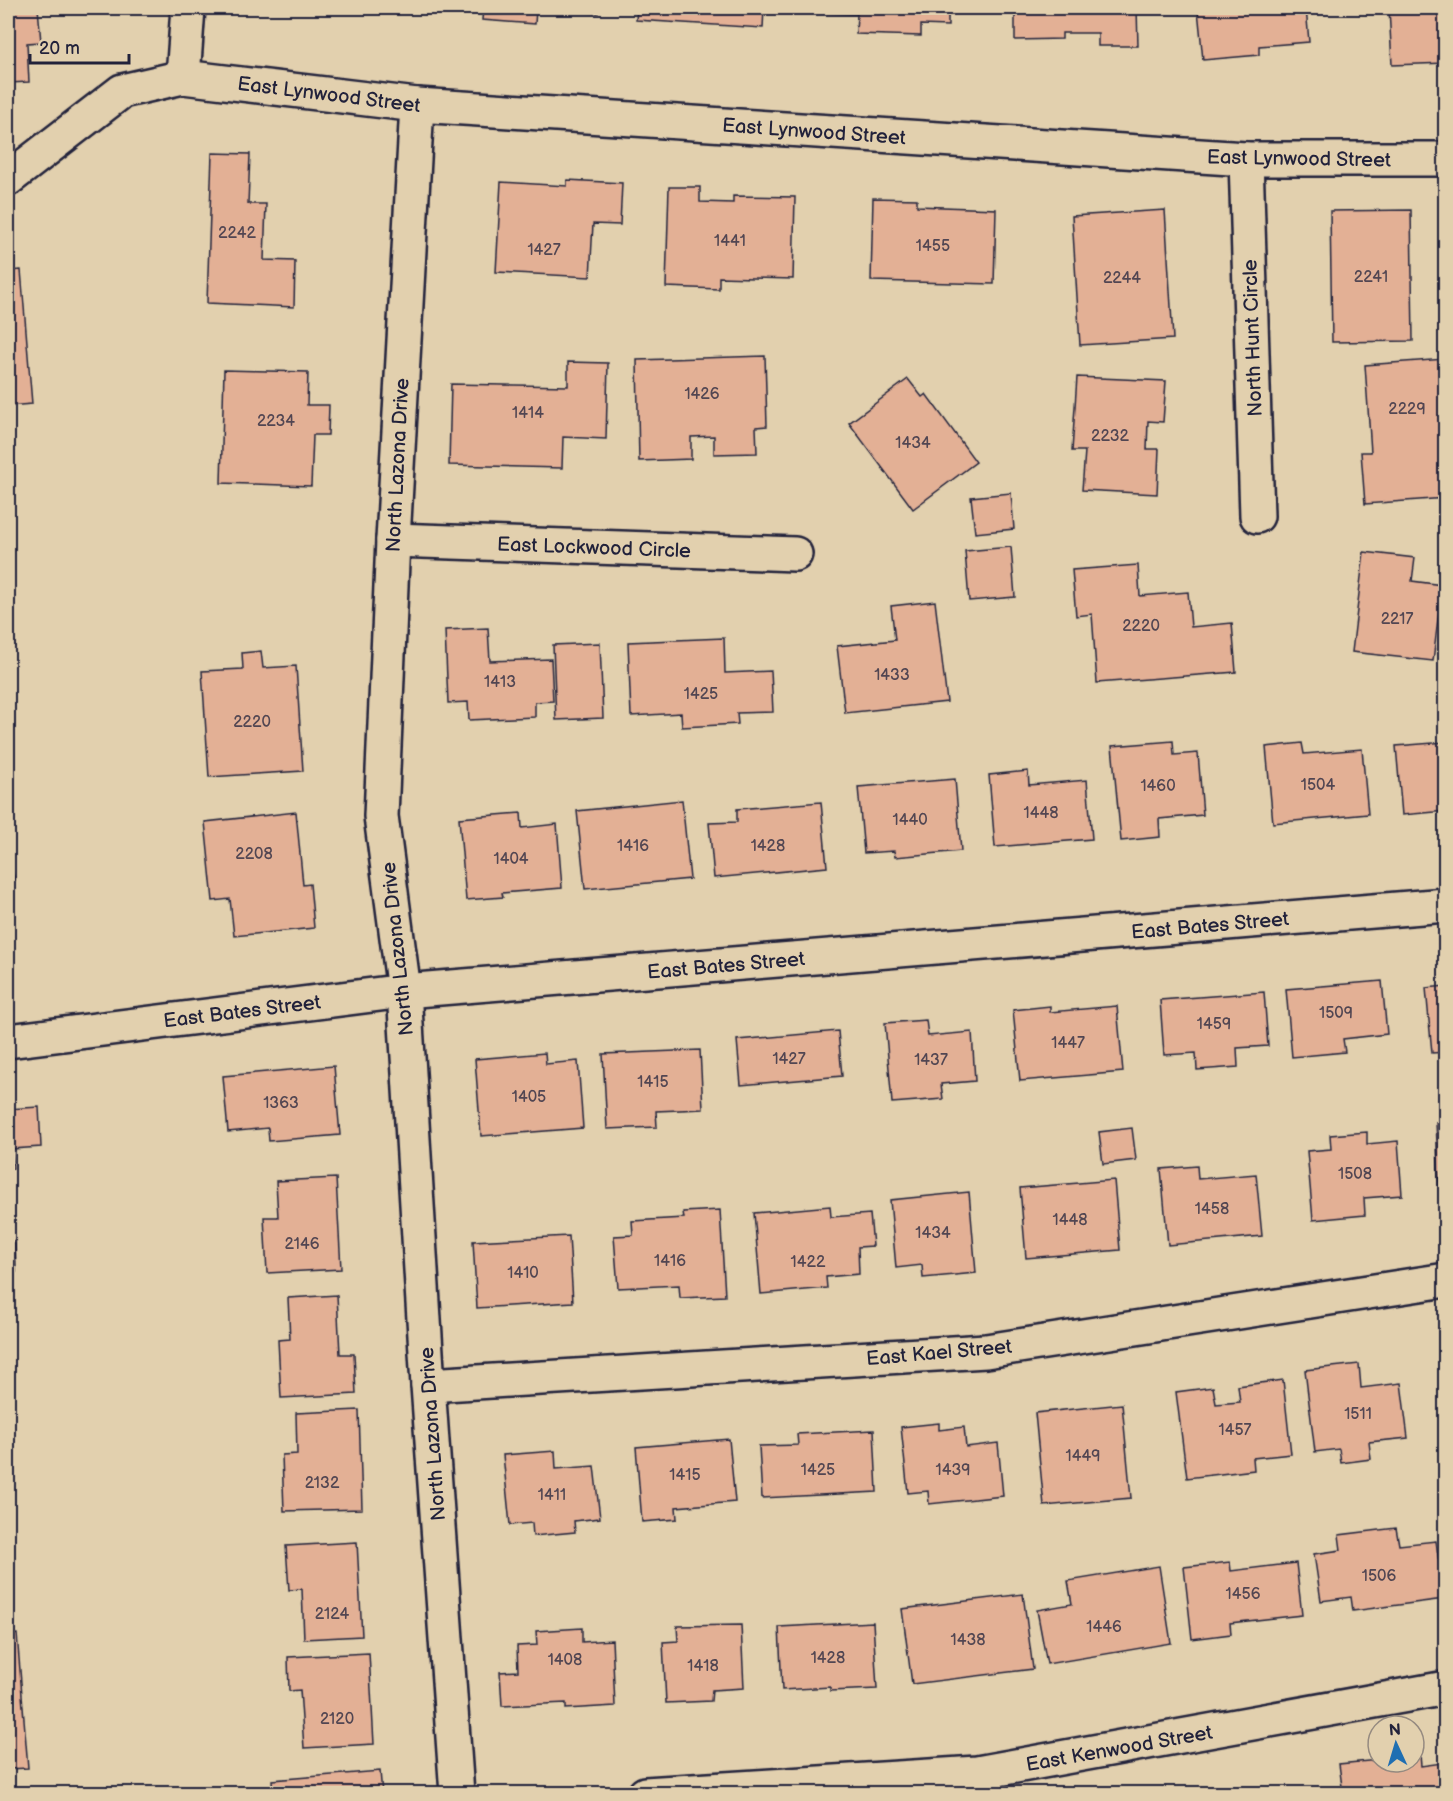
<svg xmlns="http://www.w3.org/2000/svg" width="1453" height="1801" font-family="'Balsamiq Sans',sans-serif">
	<rect width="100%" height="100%" fill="#e2d0ae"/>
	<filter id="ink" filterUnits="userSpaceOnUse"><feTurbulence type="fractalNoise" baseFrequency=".0167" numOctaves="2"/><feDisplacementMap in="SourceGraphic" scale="12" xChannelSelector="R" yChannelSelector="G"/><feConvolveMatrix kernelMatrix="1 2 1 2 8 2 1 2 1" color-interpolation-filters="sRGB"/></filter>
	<g filter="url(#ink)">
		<!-- building -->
		<g fill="#e3b095" stroke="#22223b" stroke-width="1.5">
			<path d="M8 8H38L41 42 27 43 29 82 8 83Z"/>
			<path d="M483 8H598V13L536 9 535 24 482 20Z"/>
			<path d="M637 8H764L763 28 636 20Z"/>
			<path d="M823 8H948V26L921 25V36L856 34 857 14 823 13Z"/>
			<path d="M1015 8H1137L1138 46H1098V33H1062V39L1015 40Z"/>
			<path d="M1209 8H1306L1309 42 1259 46V55L1203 60 1198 10Z"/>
			<path d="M1389 8H1446V63L1392 65Z"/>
			<path d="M212 153 250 154 248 204H266L264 260 295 261 294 307 207 303Z"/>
			<path d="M567 180 622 183 620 225 593 224 590 277 496 272 501 182 567 186Z"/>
			<path d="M669 187H700V202L733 203V196L795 197 793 279 719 277V289L666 287Z"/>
			<path d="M873 198 917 199V206L996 209 994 284 871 281Z"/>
			<path d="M1165 210 1173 339 1080 345 1072 216Z"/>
			<path d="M1411 210 1413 341 1332 342 1330 211Z"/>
			<path d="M21 270 32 404 8 406V271Z"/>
			<path d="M765 356 767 426 756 427 757 453 714 454V436L691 437V459L639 461 637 360Z"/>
			<path d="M1445 359 1446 498 1365 504 1361 452H1371L1365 365Z"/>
			<path d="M568 362 608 363 606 439 563 437 562 468 449 465 451 384 568 386Z"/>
			<path d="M224 370 308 372 307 405H329L328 435H313L311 486 221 483Z"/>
			<path d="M1077 377 1166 381 1163 422 1148 421 1147 449H1159L1157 494 1082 490 1085 451H1072Z"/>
			<path d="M908 379 922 397 926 394 976 462 913 509 849 423Z"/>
			<path d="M1011 493 1014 529 975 533 971 497Z"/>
			<path d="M1011 547 1015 597 969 601 965 551Z"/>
			<path d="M1364 552 1415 558 1412 581 1442 585 1433 661 1352 652Z"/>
			<path d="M1138 565 1140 596 1188 592 1191 627 1232 623 1236 672 1097 683 1092 614 1076 616 1072 570Z"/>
			<path d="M935 601 947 702 845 713 837 646 895 640 891 606Z"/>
			<path d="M488 628 490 661 551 659 553 701 535 702V717L469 720 468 702 448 703 445 630Z"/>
			<path d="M724 638 725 673 771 671 773 712 737 713 738 724 682 727 681 713 631 716 628 642Z"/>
			<path d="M600 643 603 718 556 720 553 645Z"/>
			<path d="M261 651 263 668 296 666 303 771 209 777 202 671 243 669 242 653Z"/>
			<path d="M1173 741 1174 755 1198 753 1203 815 1159 819 1160 837 1121 841 1112 746Z"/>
			<path d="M1446 742V811L1402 815 1396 746Z"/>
			<path d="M1302 743 1304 754 1362 749 1368 814 1273 823 1266 747Z"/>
			<path d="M1028 771 1029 785 1087 780 1092 839 995 847 989 775Z"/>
			<path d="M955 779 961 851 895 857 894 851 864 853 858 787Z"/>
			<path d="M682 800 690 879 585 889 577 811Z"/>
			<path d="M821 802 827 867 714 878 709 823 737 822V809Z"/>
			<path d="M296 812 303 885 310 884 314 928 234 936 230 899 213 901 205 822Z"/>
			<path d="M521 813 522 828 557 824 562 888 502 893 503 897 466 900 459 818Z"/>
			<path d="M8 855 15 880 8 883Z"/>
			<path d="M1382 981 1387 1034 1343 1039 1345 1052 1292 1057 1286 989Z"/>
			<path d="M1446 986V1052L1432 1053 1426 988Z"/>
			<path d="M1264 992 1268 1046 1237 1048 1238 1067 1197 1070 1196 1053 1164 1055 1160 1000Z"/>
			<path d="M1050 1006V1012L1117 1006 1123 1072 1020 1081 1013 1010Z"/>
			<path d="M926 1020 928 1036 972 1032 975 1081 941 1084 943 1099 892 1103 885 1023Z"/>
			<path d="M838 1031 842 1076 741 1085 737 1040Z"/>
			<path d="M700 1050 703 1109 656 1111 657 1127 607 1129 603 1054Z"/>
			<path d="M545 1053 546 1064 578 1061 583 1128 481 1136 475 1059Z"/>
			<path d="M334 1066 340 1135 269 1141 268 1128 228 1132 223 1076Z"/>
			<path d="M39 1107 41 1147 12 1149 13 1169H8V1109Z"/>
			<path d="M1446 1121V1207L1440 1208 1436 1122Z"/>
			<path d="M1132 1128 1136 1160 1103 1164 1099 1132Z"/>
			<path d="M1367 1132V1144L1398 1141 1402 1195 1364 1198 1365 1215 1313 1220 1307 1151 1331 1149 1330 1135Z"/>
			<path d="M1197 1166 1198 1179 1256 1174 1262 1236 1168 1245 1161 1169Z"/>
			<path d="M336 1178 341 1269 267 1273 264 1217H278L276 1181Z"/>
			<path d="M1114 1180 1120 1250 1026 1258 1020 1188Z"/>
			<path d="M969 1192 976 1273 923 1278 922 1265 896 1268 890 1200Z"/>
			<path d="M830 1206 831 1217 870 1214 873 1246 858 1247 859 1274 826 1277 827 1288 761 1294 754 1213Z"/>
			<path d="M720 1210 725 1296 680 1298 679 1285 618 1288 614 1236 633 1235 632 1221 684 1218 683 1212Z"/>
			<path d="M569 1236 573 1302 477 1308 473 1241Z"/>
			<path d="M8 1241H15L16 1272H8Z"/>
			<path d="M337 1295 340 1354H354L356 1394 281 1398 278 1340 290 1339 288 1298Z"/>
			<path d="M1359 1364 1361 1388 1401 1383 1408 1438 1369 1442 1371 1459 1341 1463 1339 1449 1315 1452 1305 1370Z"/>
			<path d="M1283 1380 1291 1454 1253 1458 1254 1470 1187 1478 1176 1392 1213 1387 1216 1404 1240 1402 1238 1386Z"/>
			<path d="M1122 1404 1131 1498 1044 1506 1035 1413Z"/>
			<path d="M359 1410 362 1509 284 1511 282 1455 297 1454 296 1413Z"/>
			<path d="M939 1423V1430L964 1427 966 1447 998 1443 1003 1496 929 1504 928 1491 908 1493 901 1427Z"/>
			<path d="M874 1430 877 1492 762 1498 759 1446 798 1445 797 1434Z"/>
			<path d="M729 1439 735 1502 676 1507 677 1519 642 1522 636 1447Z"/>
			<path d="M555 1451 556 1469 594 1466 600 1518 574 1521 575 1532 533 1536 532 1523 510 1525 503 1455Z"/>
			<path d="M8 1524 14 1604 8 1605Z"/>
			<path d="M1396 1528 1399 1545 1436 1541 1444 1599 1353 1611 1351 1597 1321 1601 1314 1554 1341 1550 1339 1535Z"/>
			<path d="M357 1542 362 1636 304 1639 302 1589 289 1590 286 1546Z"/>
			<path d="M1230 1562 1231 1571 1296 1563 1302 1615 1230 1623 1231 1634 1192 1639 1184 1567Z"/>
			<path d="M1159 1566 1171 1643 1047 1664 1037 1610 1072 1604 1068 1581Z"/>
			<path d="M1023 1594 1033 1669 912 1684 902 1609Z"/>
			<path d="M873 1622 877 1689 830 1691V1687L782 1690 779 1627Z"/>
			<path d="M741 1625 744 1688 712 1690 711 1701 666 1703 663 1642 678 1641 677 1626Z"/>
			<path d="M582 1628V1642L612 1640 615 1706 566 1709V1703L502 1706 500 1672 518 1671 517 1646 537 1645 536 1631Z"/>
			<path d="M17 1634 28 1768 8 1769V1635Z"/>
			<path d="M369 1653 374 1744 304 1748 300 1690 289 1691 288 1657Z"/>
			<path d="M1414 1755H1420L1421 1766 1442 1763 1446 1794H1343L1339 1764 1378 1760V1762H1414Z"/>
			<path d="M380 1771 382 1794H273L272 1780Z"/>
		</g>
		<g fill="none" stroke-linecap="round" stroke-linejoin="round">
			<defs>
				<g id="minor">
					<path d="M183 77 188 8"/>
					<path d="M417 105 393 540 381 816 404 991 428 1385 457 1794"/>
					<path d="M1246 159 1257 516"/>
					<path d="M8 179 122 91 183 77 417 105 1246 159H1446"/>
					<path d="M393 540 795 554"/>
					<path d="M8 1041 404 991 1446 905"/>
					<path d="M428 1385 986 1351 1446 1280"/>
					<path d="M645 1794 977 1773 1446 1688"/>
				</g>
			</defs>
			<!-- minor casing -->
			<use href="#minor" stroke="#22223b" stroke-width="38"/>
			<!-- minor -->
			<use href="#minor" stroke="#e2d0ae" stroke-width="33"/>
		</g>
	</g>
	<g text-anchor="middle" stroke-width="4.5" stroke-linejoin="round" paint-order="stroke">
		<!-- number labels -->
		<g font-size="16" fill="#524652">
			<text x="237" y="238">2242</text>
			<text x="730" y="246">1441</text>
			<text x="933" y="251">1455</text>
			<text x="544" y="255">1427</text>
			<text x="1371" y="282">2241</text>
			<text x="1122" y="283">2244</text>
			<text x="702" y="399">1426</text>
			<text x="1407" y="414">2229</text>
			<text x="528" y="418">1414</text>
			<text x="276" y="426">2234</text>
			<text x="1110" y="441">2232</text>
			<text x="913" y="448">1434</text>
			<text x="1397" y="624">2217</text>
			<text x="1141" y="631">2220</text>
			<text x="892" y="680">1433</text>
			<text x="500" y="687">1413</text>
			<text x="701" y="699">1425</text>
			<text x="252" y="727">2220</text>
			<text x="1318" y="790">1504</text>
			<text x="1158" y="791">1460</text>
			<text x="1041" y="818">1448</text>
			<text x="910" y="825">1440</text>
			<text x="633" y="851">1416</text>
			<text x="768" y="851">1428</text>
			<text x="254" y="859">2208</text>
			<text x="511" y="864">1404</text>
			<text x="1336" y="1018">1509</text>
			<text x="1214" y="1029">1459</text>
			<text x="1068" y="1048">1447</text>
			<text x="789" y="1064">1427</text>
			<text x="931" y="1065">1437</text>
			<text x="653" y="1087">1415</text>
			<text x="529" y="1102">1405</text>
			<text x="281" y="1108">1363</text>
			<text x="1355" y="1179">1508</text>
			<text x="1212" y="1214">1458</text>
			<text x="1070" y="1225">1448</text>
			<text x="933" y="1238">1434</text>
			<text x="302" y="1249">2146</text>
			<text x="670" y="1266">1416</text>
			<text x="808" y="1267">1422</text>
			<text x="523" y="1278">1410</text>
			<text x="1358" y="1419">1511</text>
			<text x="1235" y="1435">1457</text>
			<text x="1083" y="1461">1449</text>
			<text x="818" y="1475">1425</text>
			<text x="953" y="1475">1439</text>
			<text x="685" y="1480">1415</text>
			<text x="322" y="1488">2132</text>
			<text x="552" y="1500">1411</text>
			<text x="1379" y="1581">1506</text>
			<text x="1243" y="1599">1456</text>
			<text x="332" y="1619">2124</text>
			<text x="1104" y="1632">1446</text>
			<text x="968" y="1645">1438</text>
			<text x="828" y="1663">1428</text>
			<text x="565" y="1665">1408</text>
			<text x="703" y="1671">1418</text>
			<text x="337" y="1724">2120</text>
		</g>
		<!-- street labels -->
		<g font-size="20" fill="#22223b" stroke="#e2d0ae">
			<text transform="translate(329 94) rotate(7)" y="7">East Lynwood Street</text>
			<text transform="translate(814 131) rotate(4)" y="7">East Lynwood Street</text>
			<text transform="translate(1299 158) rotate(1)" y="7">East Lynwood Street</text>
			<text transform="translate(1252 338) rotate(-92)" y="7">North Hunt Circle</text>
			<text transform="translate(397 465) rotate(-87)" y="7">North Lazona Drive</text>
			<text transform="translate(594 547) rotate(2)" y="7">East Lockwood Circle</text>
			<text transform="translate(1210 925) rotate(-5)" y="7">East Bates Street</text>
			<text transform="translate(397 949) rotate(-96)" y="7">North Lazona Drive</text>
			<text transform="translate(726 965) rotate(-5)" y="7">East Bates Street</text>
			<text transform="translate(242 1011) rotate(-7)" y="7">East Bates Street</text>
			<text transform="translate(939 1352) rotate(-5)" y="7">East Kael Street</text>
			<text transform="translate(432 1434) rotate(-94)" y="7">North Lazona Drive</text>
			<text transform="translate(1119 1748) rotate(-10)" y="7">East Kenwood Street</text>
		</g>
	</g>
	<!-- margin -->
	<rect width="1453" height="1801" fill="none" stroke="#e2d0ae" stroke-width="30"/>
	<rect x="15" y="15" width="1423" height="1771" fill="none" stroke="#22223b" stroke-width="2" filter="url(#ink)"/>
	<!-- north arrow -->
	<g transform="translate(1396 1744) rotate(356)"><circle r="28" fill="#e2d0ae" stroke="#958a80" stroke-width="1.5"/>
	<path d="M0-4.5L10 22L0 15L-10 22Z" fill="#1f6fb2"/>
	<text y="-9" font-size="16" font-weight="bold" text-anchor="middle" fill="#22223b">N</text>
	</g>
	<!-- scale -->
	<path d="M30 54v9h99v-9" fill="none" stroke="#22223b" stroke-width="3"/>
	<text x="39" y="54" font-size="18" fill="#22223b" stroke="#e2d0ae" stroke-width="4.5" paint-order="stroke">20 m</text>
</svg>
